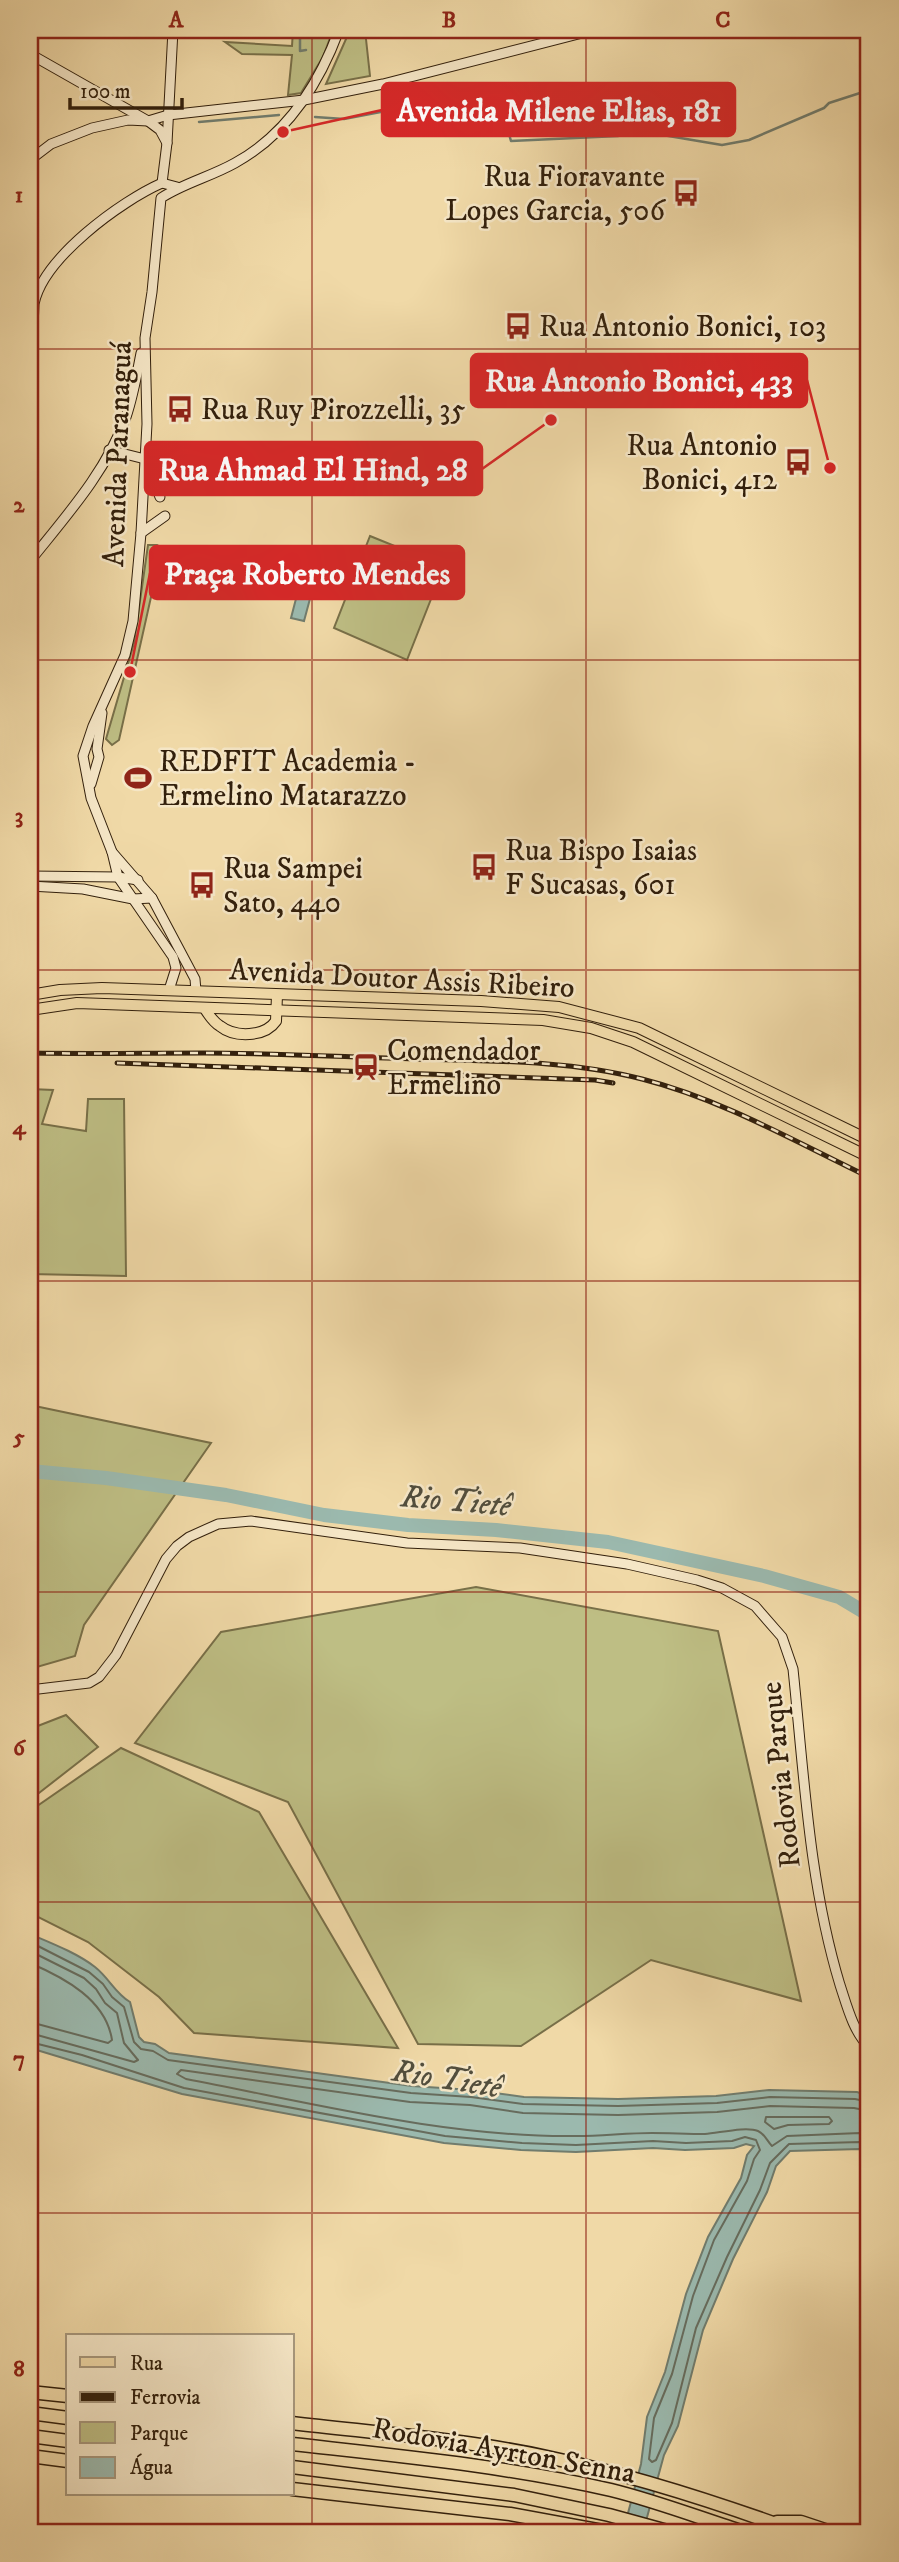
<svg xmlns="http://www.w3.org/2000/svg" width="899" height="2562" font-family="'IM FELL DW Pica',serif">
	<rect width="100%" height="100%" fill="#f0d9a7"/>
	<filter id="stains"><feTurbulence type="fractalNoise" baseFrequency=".00286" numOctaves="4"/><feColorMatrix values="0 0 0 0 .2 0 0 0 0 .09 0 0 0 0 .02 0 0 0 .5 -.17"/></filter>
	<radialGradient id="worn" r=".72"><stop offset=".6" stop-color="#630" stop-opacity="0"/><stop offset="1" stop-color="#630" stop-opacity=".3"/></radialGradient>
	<!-- green -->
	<g fill="#bebe84" stroke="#786f48" stroke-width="2">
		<path d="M293 30H333L323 57 301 93 288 95 292 55 242 54 225 42 292 46Z"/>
		<path d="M350 30H365L370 76 326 84Z"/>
		<path d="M370 536 444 566 407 660 334 628Z"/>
		<path d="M148 545H157L162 548 119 740 112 745 106 739 134 643Z"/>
		<path d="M30 1089 53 1090 42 1124 86 1131 88 1099H124L126 1276 30 1274Z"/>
		<path d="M30 1405 211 1443 84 1625 75 1656 30 1669Z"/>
		<path d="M476 1587 718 1631 801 2001 651 1960 521 2046 418 2044 288 1802 135 1743 221 1632Z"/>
		<path d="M66 1715 98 1747 30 1800V1729Z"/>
		<path d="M121 1748 259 1812 398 2048 194 2033 159 1997 88 1942 30 1913V1811Z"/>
	</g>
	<!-- water -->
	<g fill="#9bb9ae" stroke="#717c6d" stroke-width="2">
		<path d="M298 591 311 595 304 621 291 618Z"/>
		<path d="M30 1934C51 1943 77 1953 95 1967 109 1978 115 1993 130 2002L139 2037 144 2042 155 2044 169 2053 412 2086 472 2090 524 2097 618 2099 716 2096 769 2090 857 2092 869 2096V2152L860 2149 790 2151 776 2166 767 2192 733 2259 703 2330 678 2426 664 2455 643 2532H623L641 2464 647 2417 665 2372 686 2294 708 2237 741 2178 747 2155 754 2146 746 2144 734 2148 685 2150 653 2148 576 2152 521 2150 444 2143 182 2094 30 2048Z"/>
	</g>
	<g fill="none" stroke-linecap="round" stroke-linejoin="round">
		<!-- shore -->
		<g stroke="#676c5d" stroke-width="2">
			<path d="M30 1942 89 1972 103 1984 112 1997 124 2007 134 2042 141 2049 153 2051 168 2060 411 2093 471 2097 523 2104 618 2106 717 2103 770 2097 855 2099 869 2102"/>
			<path d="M30 1951 84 1978 96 1989 105 2003 117 2013 124 2043 138 2060 134 2062 30 2033"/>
			<path d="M30 1963C65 1978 106 2000 112 2040L108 2043 30 2022"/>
			<path d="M30 2042 82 2055 184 2088 445 2136 522 2143 576 2145 653 2141 686 2143 732 2141 745 2137 756 2140 760 2150 754 2159 747 2181 714 2240 693 2296 672 2374 654 2418 649 2459 652 2462 656 2460 672 2423 696 2328 727 2257 760 2190 770 2163 789 2144 860 2142 869 2144"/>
			<path d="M869 2111 854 2108 770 2106 717 2112 618 2115 523 2113 470 2105 410 2102 181 2070 177 2074 186 2079C312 2103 449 2138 577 2136 602 2136 627 2133 652 2133 669 2133 687 2134 705 2134 719 2133 746 2126 758 2131 765 2134 767 2141 772 2146L787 2136 860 2133 869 2135"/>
			<path d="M766 2117H829L832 2121 829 2124 788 2125 774 2129 765 2122Z"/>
		</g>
		<!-- stream -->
		<g stroke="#717c6d" stroke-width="2.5">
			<path d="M300 30V51L306 50"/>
			<path d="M315 117 344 119 438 101 474 97 502 110 511 141 618 136 627 129 722 145 749 140 824 108 829 103 860 93"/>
			<path d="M199 122 279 115"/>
		</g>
		<!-- river -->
		<path stroke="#9bb9ae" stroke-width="14" d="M30 1471 106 1478 226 1495 324 1515 408 1525 496 1530 608 1542 764 1576 839 1597 869 1615"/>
		<defs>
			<g id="secondary">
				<path d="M30 54 148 121 160 130 167 143"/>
				<path d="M30 160 51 144 92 128 128 120 148 121 168 115 304 100 383 84 594 30"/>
				<path d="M162 183 167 143 173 30"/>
				<path d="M30 399 34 304C43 258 121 201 162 183L177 187"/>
				<path d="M109 450 145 459 160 497"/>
				<path d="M141 533 165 516"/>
				<path d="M30 561C66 516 106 472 126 417 133 397 137 374 141 353"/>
				<path d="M91 784 99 757 97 749 102 713"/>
				<path d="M112 852 118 877 173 957 176 968 169 990"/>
				<path d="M30 876 118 877 138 880"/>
				<path d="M30 886 83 889 133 899 152 898"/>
				<path d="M196 991 195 979 152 898 112 852 91 798 83 756 93 726 125 655 133 621 141 533 147 424 145 338 152 292 161 198C184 183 210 177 235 163 286 135 319 84 339 30"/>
				<path d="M30 1690 89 1683 99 1677 116 1655 166 1559 177 1546 189 1537 218 1524 251 1521 407 1543 520 1548 627 1564 697 1580 722 1588 755 1606 782 1637 793 1669C804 1774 809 1883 840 1985 847 2006 853 2031 869 2047"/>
			</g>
			<g id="primary">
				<path d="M30 995 60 990 102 988 481 1001 559 1007 639 1028 869 1140"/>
				<path d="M205 1009C209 1015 213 1022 220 1026 235 1038 265 1037 276 1021L277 995"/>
				<path d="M30 1010 77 1003 543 1020 591 1028 633 1042 869 1157"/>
			</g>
			<g id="highway">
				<path d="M30 2392 68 2396"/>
				<path d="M30 2413 68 2418"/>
				<path d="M292 2423C377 2433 463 2439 547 2457 632 2475 716 2502 798 2532"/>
				<path d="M30 2436 68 2441"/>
				<path d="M292 2444C399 2456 506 2466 611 2490 656 2501 700 2518 744 2532"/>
				<path d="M30 2456 68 2461"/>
				<path d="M292 2467 514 2495 609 2515 671 2532"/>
				<path d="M292 2489 510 2514 608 2532"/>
				<path d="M777 2522H801L831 2532"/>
			</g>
		</defs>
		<!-- secondary casing -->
		<use href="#secondary" stroke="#33200c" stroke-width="11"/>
		<!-- primary casing -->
		<use href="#primary" stroke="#33200c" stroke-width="12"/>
		<!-- highway casing -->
		<use href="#highway" stroke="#33200c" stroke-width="15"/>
		<!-- secondary -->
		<use href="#secondary" stroke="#f5e6c6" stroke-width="9"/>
		<!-- primary -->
		<use href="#primary" stroke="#f0d9a7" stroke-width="10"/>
		<!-- highway -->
		<use href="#highway" stroke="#f0d9a7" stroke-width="12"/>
		<defs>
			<g id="rail">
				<path d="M30 1053C88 1054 146 1053 204 1053 275 1053 345 1057 416 1059 491 1061 569 1060 642 1079 721 1099 796 1142 869 1177"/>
				<path d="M117 1063 595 1080 613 1083"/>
			</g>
		</defs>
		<!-- rail casing -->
		<use href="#rail" stroke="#33200c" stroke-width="5"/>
		<!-- rail -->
		<use href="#rail" stroke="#f5e6c6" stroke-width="2.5" stroke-dasharray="8" stroke-linecap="butt"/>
	</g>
	<!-- grid -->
	<path fill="none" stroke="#8f2418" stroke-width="2" stroke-opacity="0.55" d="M312 30V2532M586 30V2532M30 349H869M30 660H869M30 970H869M30 1281H869M30 1592H869M30 1902H869M30 2213H869"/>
	<!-- icons -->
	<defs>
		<symbol id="bus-bare" viewBox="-9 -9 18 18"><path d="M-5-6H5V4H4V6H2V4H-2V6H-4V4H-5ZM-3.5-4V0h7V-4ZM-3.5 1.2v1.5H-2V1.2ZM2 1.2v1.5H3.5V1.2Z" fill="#8f2418" stroke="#f5e6c6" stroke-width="2.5" paint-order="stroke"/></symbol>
		<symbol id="stadium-bare" viewBox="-9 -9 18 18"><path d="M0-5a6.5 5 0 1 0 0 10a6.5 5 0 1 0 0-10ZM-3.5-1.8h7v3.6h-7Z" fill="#8f2418" stroke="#f5e6c6" stroke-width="2.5" paint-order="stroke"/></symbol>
		<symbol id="station-bare" viewBox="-9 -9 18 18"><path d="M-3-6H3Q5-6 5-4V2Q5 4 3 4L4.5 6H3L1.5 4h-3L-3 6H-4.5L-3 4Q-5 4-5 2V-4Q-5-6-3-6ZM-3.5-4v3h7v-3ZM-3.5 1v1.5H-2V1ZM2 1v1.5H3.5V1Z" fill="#8f2418" stroke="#f5e6c6" stroke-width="2.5" paint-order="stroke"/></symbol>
	</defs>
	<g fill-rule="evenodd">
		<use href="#bus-bare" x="667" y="174" width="38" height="38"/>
		<use href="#bus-bare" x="499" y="307" width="38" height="38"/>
		<use href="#bus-bare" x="161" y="390" width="38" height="38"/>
		<use href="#bus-bare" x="779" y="443" width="38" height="38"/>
		<use href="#stadium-bare" x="119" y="759" width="38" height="38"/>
		<use href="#bus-bare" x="465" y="848" width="38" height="38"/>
		<use href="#bus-bare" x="183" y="866" width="38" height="38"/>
		<use href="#station-bare" x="347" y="1048" width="38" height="38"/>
	</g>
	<g text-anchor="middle" stroke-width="5" stroke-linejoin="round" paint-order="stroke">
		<!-- poi labels -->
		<g font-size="30" fill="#33200c" stroke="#f5e6c6" text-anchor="start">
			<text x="665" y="186" text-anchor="end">Rua Fioravante<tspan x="665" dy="34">Lopes Garcia, 506</tspan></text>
			<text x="539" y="336">Rua Antonio Bonici, 103</text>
			<text x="201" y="419">Rua Ruy Pirozzelli, 35</text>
			<text x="777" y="455" text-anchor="end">Rua Antonio<tspan x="777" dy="34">Bonici, 412</tspan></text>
			<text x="159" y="771">REDFIT Academia -<tspan x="159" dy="34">Ermelino Matarazzo</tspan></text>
			<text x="505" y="860">Rua Bispo Isaias<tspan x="505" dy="34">F Sucasas, 601</tspan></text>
			<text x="223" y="878">Rua Sampei<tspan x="223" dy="34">Sato, 440</tspan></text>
			<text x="387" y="1060">Comendador<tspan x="387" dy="34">Ermelino</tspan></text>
		</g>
		<!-- street labels -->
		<g font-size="30" fill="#33200c" stroke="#f5e6c6">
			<text transform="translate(117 454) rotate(-88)" y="10">Avenida Paranaguá</text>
			<text transform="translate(402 978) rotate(3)" y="10">Avenida Doutor Assis Ribeiro</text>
			<text transform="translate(780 1775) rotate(-96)" y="10">Rodovia Parque</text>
			<text transform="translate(504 2450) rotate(10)" y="10">Rodovia Ayrton Senna</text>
		</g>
		<!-- water labels -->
		<g font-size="32" font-style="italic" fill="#524e3d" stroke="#f5e6c6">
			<text transform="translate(456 1500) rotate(5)" y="11">Rio Tietê</text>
			<text transform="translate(447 2078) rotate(9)" y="11">Rio Tietê</text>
		</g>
	</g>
	<!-- callouts -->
	<path fill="none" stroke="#d62828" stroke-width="2.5" d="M283 132L382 110M830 468L807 380M551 420L482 469M130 672L150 573"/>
	<g fill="#d62828" stroke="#f5e6c6" stroke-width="2.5">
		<circle cx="283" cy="132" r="7"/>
		<circle cx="830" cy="468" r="7"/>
		<circle cx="551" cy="420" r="7"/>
		<circle cx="130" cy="672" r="7"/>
	</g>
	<g fill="#d62828" stroke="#d62828" stroke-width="2.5">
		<rect x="382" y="83" width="353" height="53" rx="7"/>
		<rect x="471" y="354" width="336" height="53" rx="7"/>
		<rect x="145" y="442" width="337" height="53" rx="7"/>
		<rect x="150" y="546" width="314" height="53" rx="7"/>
	</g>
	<g font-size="32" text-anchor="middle" font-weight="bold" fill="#fff">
		<text x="559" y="121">Avenida Milene Elias, 181</text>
		<text x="639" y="391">Rua Antonio Bonici, 433</text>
		<text x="313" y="480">Rua Ahmad El Hind, 28</text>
		<text x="307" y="584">Praça Roberto Mendes</text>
	</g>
	<!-- margin -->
	<rect width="899" height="2562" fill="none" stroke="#f0d9a7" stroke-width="77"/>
	<!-- legend -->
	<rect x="66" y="2334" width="228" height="161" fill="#f5e6c6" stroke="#a7977c" stroke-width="2"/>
	<rect x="80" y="2357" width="35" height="10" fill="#f0d9a7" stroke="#a7977c" stroke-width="2"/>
	<text x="130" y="2370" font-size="21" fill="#33200c">Rua</text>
	<rect x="80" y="2392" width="35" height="10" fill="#33200c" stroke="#a7977c" stroke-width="2"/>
	<text x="130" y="2404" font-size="21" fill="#33200c">Ferrovia</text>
	<rect x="80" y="2422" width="35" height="21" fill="#bebe84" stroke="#a7977c" stroke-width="2"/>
	<text x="130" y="2440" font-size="21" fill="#33200c">Parque</text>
	<rect x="80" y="2457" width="35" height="21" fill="#9bb9ae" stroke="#a7977c" stroke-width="2"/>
	<text x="130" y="2474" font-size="21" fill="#33200c">Água</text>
	<!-- scale -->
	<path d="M70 98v10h112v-10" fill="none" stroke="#33200c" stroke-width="3.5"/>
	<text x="80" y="98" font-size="21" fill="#33200c" stroke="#f5e6c6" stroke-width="5" paint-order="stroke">100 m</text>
	<rect x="38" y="38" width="822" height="2486" fill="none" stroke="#8f2418" stroke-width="2.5"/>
	<g font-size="23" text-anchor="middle" font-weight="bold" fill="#8f2418">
		<text x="176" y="27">A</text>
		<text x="449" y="27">B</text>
		<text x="723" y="27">C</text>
		<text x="19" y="202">1</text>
		<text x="19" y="512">2</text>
		<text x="19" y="823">3</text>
		<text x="19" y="1134">4</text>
		<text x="19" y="1444">5</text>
		<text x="19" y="1755">6</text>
		<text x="19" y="2066">7</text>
		<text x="19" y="2376">8</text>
	</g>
	<rect width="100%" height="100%" filter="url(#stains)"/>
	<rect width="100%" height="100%" fill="url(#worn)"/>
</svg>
